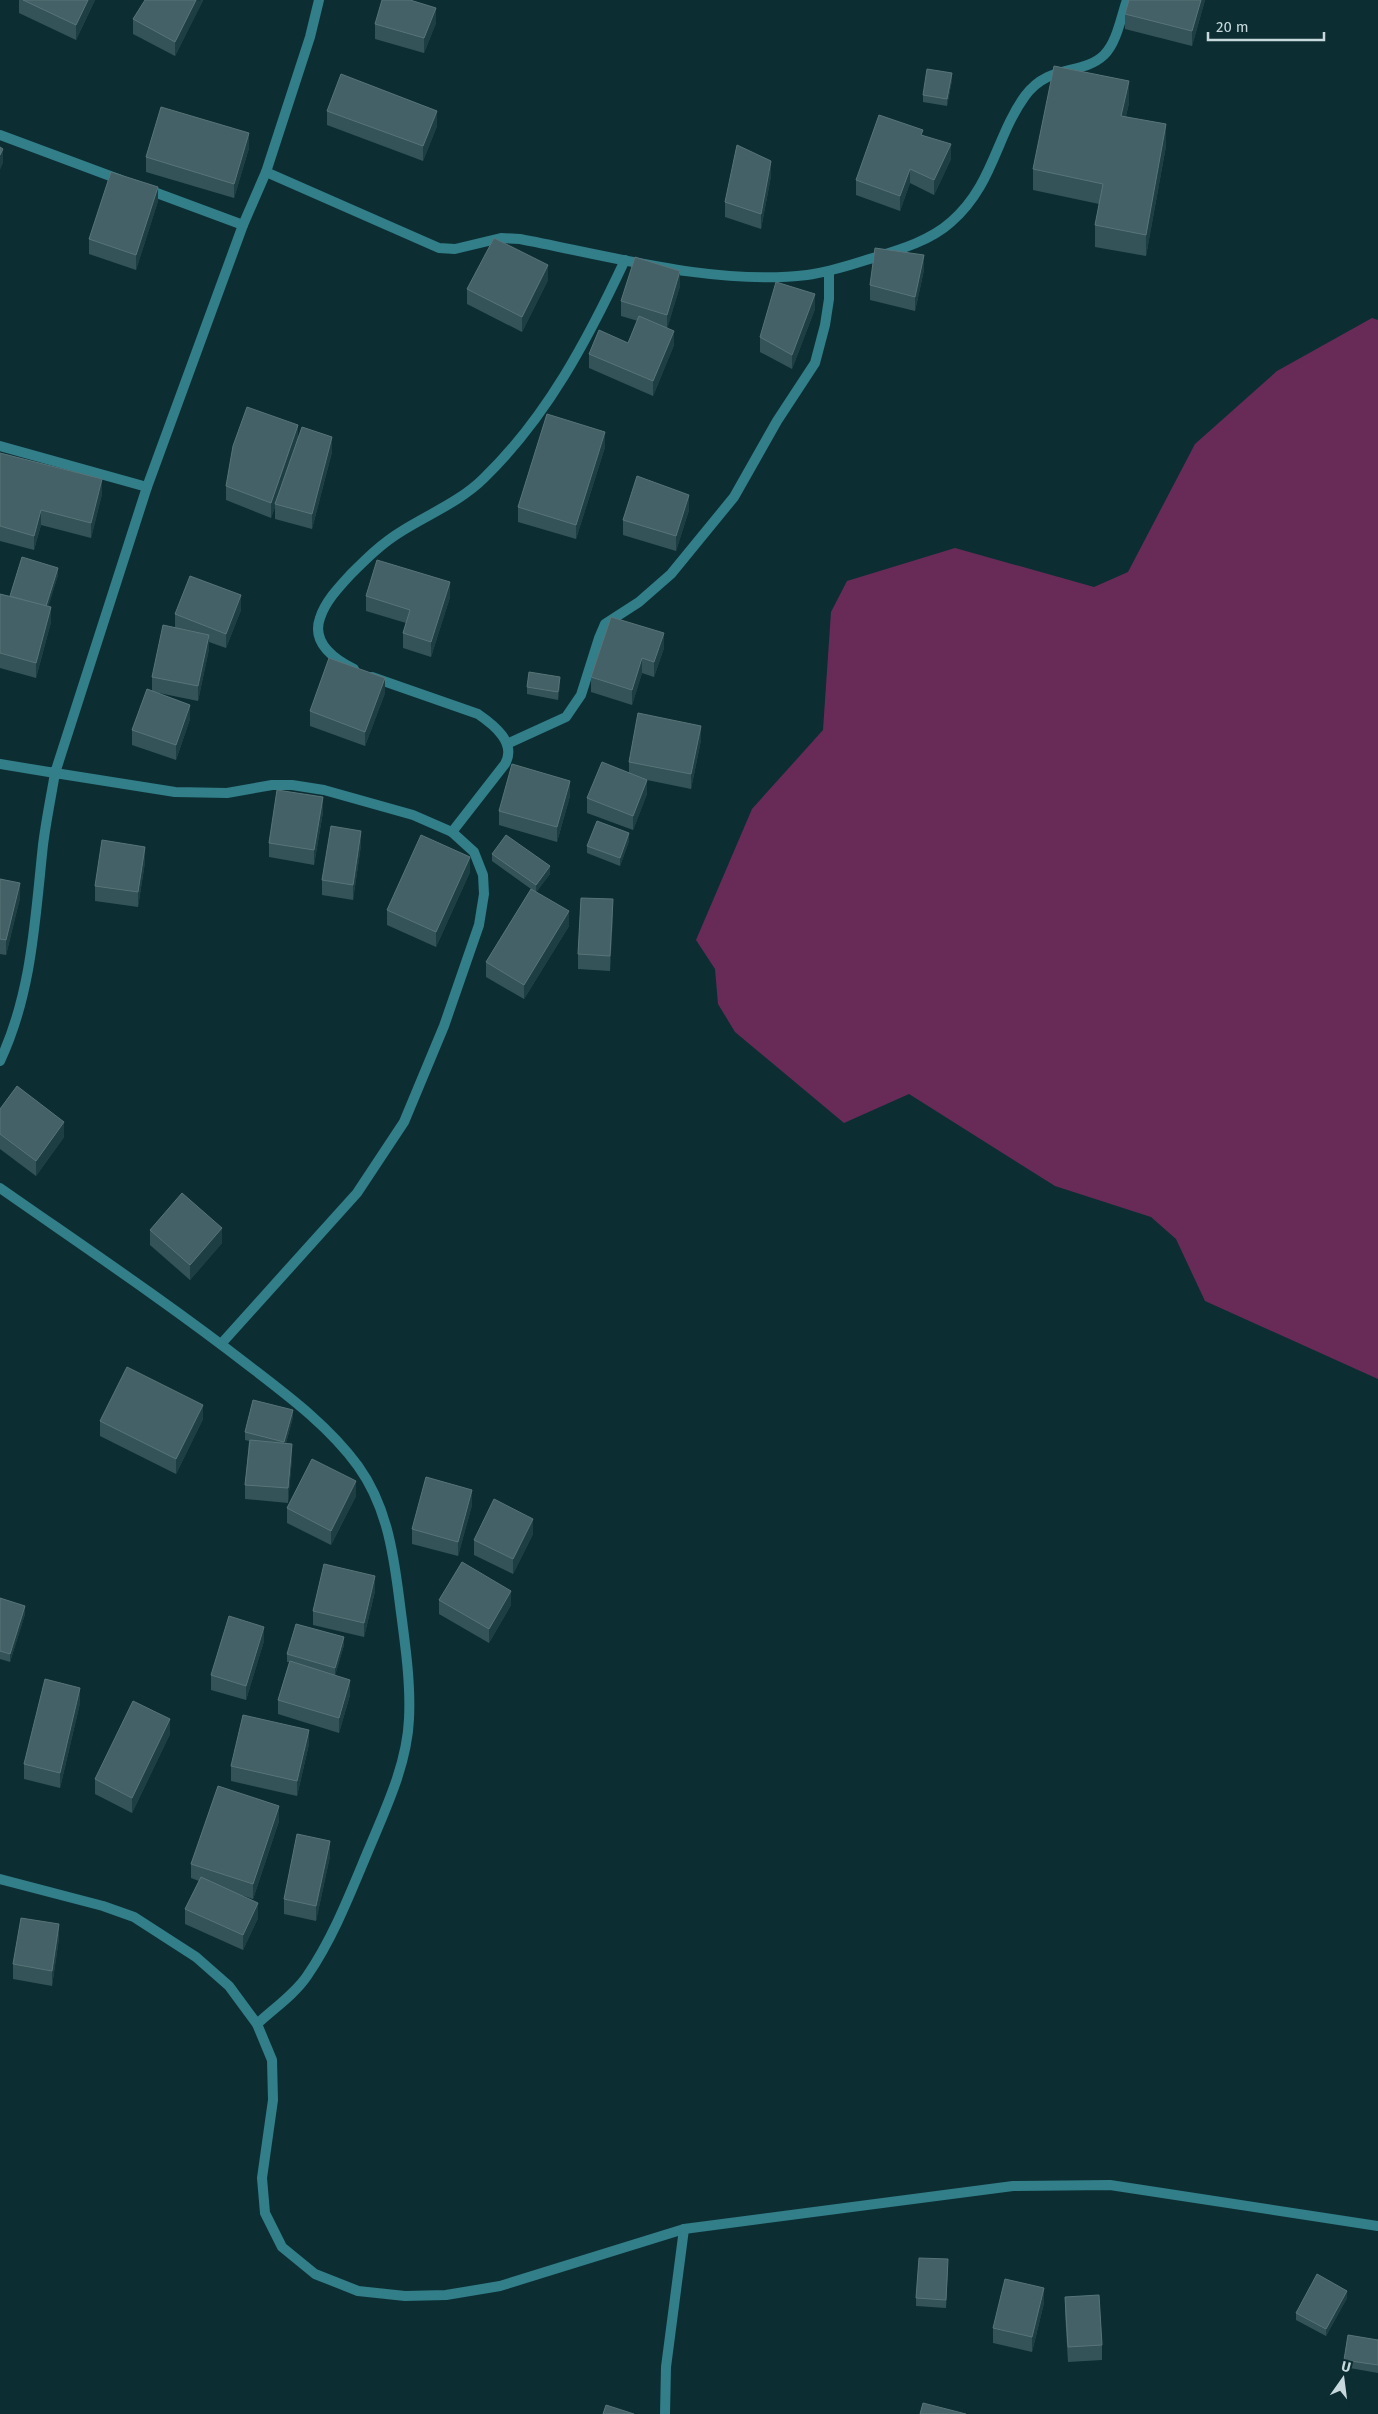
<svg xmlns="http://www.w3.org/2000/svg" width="1378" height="2414" font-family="'Fira Sans',sans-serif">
	<rect width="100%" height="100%" fill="#0c2e32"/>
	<!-- green -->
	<path fill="#682b58" d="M1372 318 1378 320V1379L1205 1301 1176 1239 1151 1217 1055 1186 909 1094 844 1123 735 1032 718 1004 715 969 696 940 752 809 823 730 831 612 847 581 955 548 1094 587 1128 572 1195 444 1277 371Z"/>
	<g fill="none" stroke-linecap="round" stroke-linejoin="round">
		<!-- minor -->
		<g stroke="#327e89" stroke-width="10">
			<path d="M0 135 121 180"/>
			<path d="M266 172 439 248 455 249 501 238 520 239C609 256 717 286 807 275 831 272 853 264 876 257 902 249 931 240 951 222 993 186 996 136 1025 96 1049 63 1082 76 1104 55 1117 42 1121 17 1127 0"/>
			<path d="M146 189 243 225"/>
			<path d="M0 446 147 487"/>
			<path d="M354 669C334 659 311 643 320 618 325 602 338 588 350 575 366 559 382 543 402 531 429 514 461 501 484 478 547 417 588 339 625 260"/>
			<path d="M372 677 478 714C494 725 517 743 505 764L452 832"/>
			<path d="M507 744 566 717 581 695 599 638 605 624 639 602 671 574 734 497 777 421 815 363 825 325 829 299V272"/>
			<path d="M0 764 55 773 147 487 243 225 266 172 310 37 319 0"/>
			<path d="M0 1061C32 993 35 919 43 845 46 821 51 797 55 773L175 792 227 793 272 785H292L324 790 413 815 452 832 474 852 483 875 484 894 479 925 444 1026 404 1122 357 1193 221 1344"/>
			<path d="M0 1188C83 1246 168 1303 248 1365 287 1395 329 1426 358 1466 386 1505 393 1550 399 1597 404 1637 411 1679 409 1719 407 1765 385 1810 368 1851 350 1894 333 1938 307 1976 295 1994 273 2009 257 2024"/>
			<path d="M0 1879 103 1906 134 1917 196 1957 229 1986 257 2024 272 2060 273 2100 262 2178 265 2213 282 2247 315 2274 358 2291 405 2296 446 2295 500 2286 684 2229 1013 2186 1110 2185 1378 2226"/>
			<path d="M665 2414 666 2367 684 2229"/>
		</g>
	</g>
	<!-- wall -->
	<g fill="#335358">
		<path d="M19 0H95L76 40 19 13Z"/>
		<path d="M203 0 175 56 133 34V19Z"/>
		<path d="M1205 0 1192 46 1125 29V14Z"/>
		<path d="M436 23 424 53 375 39V24Z"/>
		<path d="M952 80 947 106 923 102V95Z"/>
		<path d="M1129 103 1126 116 1166 146 1146 256 1095 247V225L1099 204 1033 190V169Z"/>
		<path d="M327 111 437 126 423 161 327 125Z"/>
		<path d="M923 135 951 159 934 195 910 183 900 211 856 195V180Z"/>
		<path d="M249 148 234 198 146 172V157Z"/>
		<path d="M771 176 761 229 725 217V202Z"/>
		<path d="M158 201 136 270 89 254V239Z"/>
		<path d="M924 270 915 311 870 300V285Z"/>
		<path d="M548 280 522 332 467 304V289Z"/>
		<path d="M680 286 667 328 674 345 653 396 589 368V354L628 343 638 321 621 316V301Z"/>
		<path d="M815 309 792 369 760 352V337Z"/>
		<path d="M298 437 332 452 312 529 275 519V507L271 518 226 500V486Z"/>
		<path d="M605 447 576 539 518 522V507Z"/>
		<path d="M0 453 102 494 91 538 41 525 34 550 0 541Z"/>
		<path d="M689 510 676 551 623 535V520Z"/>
		<path d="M58 575 48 606 51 622 36 678 0 668V594L10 596Z"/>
		<path d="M366 596 450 597 431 657 403 648V633L406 623 366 611Z"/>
		<path d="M241 610 226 648 209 642V649L198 701 154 692 190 719 176 760 132 745V730L152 691V677L175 628V614Z"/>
		<path d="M664 648 654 677 642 673 632 705 591 692V677Z"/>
		<path d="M560 684 558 700 527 694V687Z"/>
		<path d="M385 693 365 746 310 726V711Z"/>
		<path d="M701 740 691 789 647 780V794L633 830 587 813V798L629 772V762Z"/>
		<path d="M570 796 557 842 499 825V811Z"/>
		<path d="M323 812 314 865 269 857V843Z"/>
		<path d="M629 841 620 866 587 853V846Z"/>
		<path d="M361 845 353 900 322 895V880Z"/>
		<path d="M492 854 550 874 536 892 569 926 524 999 486 977V962L531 889 492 861Z"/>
		<path d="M145 862 138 907 95 901V886Z"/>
		<path d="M470 872 436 947 387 925V910Z"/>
		<path d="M0 879 20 898 6 955 0 954Z"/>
		<path d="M613 914 610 971 578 969V954Z"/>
		<path d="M0 1109 64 1137 36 1176 0 1149Z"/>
		<path d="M150 1230 222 1243 190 1280 150 1245Z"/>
		<path d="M293 1417 286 1443 292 1458 288 1503 245 1499V1485L249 1441 245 1440V1432Z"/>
		<path d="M203 1419 176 1474 100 1436V1421Z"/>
		<path d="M356 1496 331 1545 287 1523V1508Z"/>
		<path d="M472 1505 458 1556 412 1544V1529Z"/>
		<path d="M533 1534 513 1574 474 1555V1540Z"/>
		<path d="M375 1591 364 1637 313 1625V1611Z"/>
		<path d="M0 1598 25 1614 10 1662 0 1659Z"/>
		<path d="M439 1600 511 1605 489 1643 439 1614Z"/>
		<path d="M264 1641 246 1700 211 1690V1675Z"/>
		<path d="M344 1645 335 1675 350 1695 339 1733 278 1714V1700L289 1662H287V1654Z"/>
		<path d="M80 1703 60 1788 24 1779V1764Z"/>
		<path d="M170 1734 132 1813 95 1794V1779Z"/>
		<path d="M309 1744 297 1796 231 1781V1766Z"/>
		<path d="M279 1821 253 1899 238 1894 258 1918 243 1950 185 1924V1909L199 1881 191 1878V1864Z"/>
		<path d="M330 1856 316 1921 284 1914V1899Z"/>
		<path d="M59 1938 52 1986 13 1979V1964Z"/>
		<path d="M948 2267 946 2308 916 2306V2298Z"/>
		<path d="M1065 2297 1102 2345V2360L1068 2362 1065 2312Z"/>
		<path d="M1347 2298 1326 2336 1296 2320V2313Z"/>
		<path d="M1044 2303 1032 2352 993 2343V2328Z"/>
		<path d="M1378 2340V2373L1344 2367V2360Z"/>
	</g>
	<!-- shaded-wall -->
	<g fill="#1d3e43">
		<path d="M88 0H95L76 40V25Z"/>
		<path d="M196 0 203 1 175 56V42Z"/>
		<path d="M1201 0H1205L1192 46V31Z"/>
		<path d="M436 8V23L424 53V38Z"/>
		<path d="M952 73V80L947 106V99Z"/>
		<path d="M1129 81V103L1121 137V116Z"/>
		<path d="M437 111V126L423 161V146Z"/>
		<path d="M1166 124V146L1146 256V235Z"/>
		<path d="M249 133V148L234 198V184Z"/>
		<path d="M951 144V159L934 195V180Z"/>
		<path d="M3 149V163L0 170V155Z"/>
		<path d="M771 161V176L761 229V214Z"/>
		<path d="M910 169V183L900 211V196Z"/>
		<path d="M158 187V201L136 270V255Z"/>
		<path d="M924 255V270L915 311V297Z"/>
		<path d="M548 265V280L522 332V317Z"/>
		<path d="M680 271V286L667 330V315Z"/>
		<path d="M815 294V309L792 369V355Z"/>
		<path d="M674 331V345L653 396V381Z"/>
		<path d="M298 425V440L275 504V507L271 518V503Z"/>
		<path d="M605 432V447L576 539V525Z"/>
		<path d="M332 437V452L312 529V514Z"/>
		<path d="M102 479V494L91 538V523Z"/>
		<path d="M689 495V510L676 551V536Z"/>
		<path d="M41 510V525L34 550V536Z"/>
		<path d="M58 568V575L46 615V608Z"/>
		<path d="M450 582V597L431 657V642Z"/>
		<path d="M241 595V610L226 648V634Z"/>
		<path d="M51 607V622L36 678V663Z"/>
		<path d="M664 633V648L654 677V662Z"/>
		<path d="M209 635V649L198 701V686Z"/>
		<path d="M642 658V673L632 705V690Z"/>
		<path d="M560 677V684L558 700V692Z"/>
		<path d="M385 678V693L365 746V732Z"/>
		<path d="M190 705V719L176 760V745Z"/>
		<path d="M701 726V740L691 789V774Z"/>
		<path d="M647 780V794L633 830V816Z"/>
		<path d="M570 781V796L557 842V827Z"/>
		<path d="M323 797V812L314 865V850Z"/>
		<path d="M361 831V845L353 900V885Z"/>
		<path d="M629 833V841L620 866V858Z"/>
		<path d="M145 847V862L138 907V892Z"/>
		<path d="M470 857V872L436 947V932Z"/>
		<path d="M550 866V874L536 893V885Z"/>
		<path d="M20 883V898L6 955V940Z"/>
		<path d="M613 899V914L610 971V956Z"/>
		<path d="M569 911V926L524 999V985Z"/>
		<path d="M64 1122V1137L36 1176V1161Z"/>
		<path d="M222 1228V1243L190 1280V1265Z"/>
		<path d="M203 1405V1419L176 1474V1459Z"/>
		<path d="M293 1410V1417L284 1450V1442Z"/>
		<path d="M292 1444V1458L288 1503V1488Z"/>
		<path d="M356 1481V1496L331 1545V1531Z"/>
		<path d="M472 1490V1505L458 1556V1542Z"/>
		<path d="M533 1519V1534L513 1574V1559Z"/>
		<path d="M375 1576V1591L364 1637V1623Z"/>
		<path d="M511 1591V1605L489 1643V1629Z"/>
		<path d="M25 1606V1614L10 1662V1654Z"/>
		<path d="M264 1627V1641L246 1700V1686Z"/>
		<path d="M344 1637V1645L335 1676V1668Z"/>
		<path d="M350 1680V1695L339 1733V1718Z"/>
		<path d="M80 1688V1703L60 1788V1773Z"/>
		<path d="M170 1719V1734L132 1813V1798Z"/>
		<path d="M309 1730V1744L297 1796V1781Z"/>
		<path d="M279 1806V1821L253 1899V1884Z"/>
		<path d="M330 1841V1856L316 1921V1906Z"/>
		<path d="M258 1903V1918L243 1950V1935Z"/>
		<path d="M59 1924V1938L52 1986V1971Z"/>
		<path d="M1044 2288V2303L1032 2352V2337Z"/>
		<path d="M1347 2291V2298L1326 2336V2329Z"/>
	</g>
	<!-- building -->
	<g fill="#436166" stroke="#587479">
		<path d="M23 0H88L76 25Z"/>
		<path d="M145 0H196L175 42 133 19Z"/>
		<path d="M382 0H410L436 8 424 38 375 24Z"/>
		<path d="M1129 0H1201L1192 31 1125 14Z"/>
		<path d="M1054 66 1129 81 1121 116 1166 124 1146 235 1095 225 1103 184 1033 169Z"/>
		<path d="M927 69 952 73 947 99 923 95Z"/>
		<path d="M341 74 437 111 423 146 327 111Z"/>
		<path d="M161 107 249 133 234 184 146 157Z"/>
		<path d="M879 115 923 130 921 135 951 144 934 180 910 169 900 196 856 180Z"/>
		<path d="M737 145 771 161 761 214 725 202Z"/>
		<path d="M0 147 3 149 0 155Z"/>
		<path d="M111 172 158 187 136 255 89 239Z"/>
		<path d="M494 238 548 265 522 317 467 289Z"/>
		<path d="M875 248 924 255 915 297 870 285Z"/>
		<path d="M635 257 680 271 667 315 621 301Z"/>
		<path d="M776 282 815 294 792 355 760 337Z"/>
		<path d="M639 316 674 331 653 381 589 354 599 330 628 343Z"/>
		<path d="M247 407 298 425 271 503 226 486 233 446Z"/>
		<path d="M547 414 605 432 576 525 518 507Z"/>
		<path d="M302 427 332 437 312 514 275 504Z"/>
		<path d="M0 453 102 479 91 523 41 510 34 536 0 526Z"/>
		<path d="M637 476 689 495 676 536 623 520Z"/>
		<path d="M22 557 58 568 46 606 10 596Z"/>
		<path d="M377 560 450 582 431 642 403 633 410 610 366 596Z"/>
		<path d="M190 576 241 595 226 634 175 614Z"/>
		<path d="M0 594 51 607 36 663 0 653Z"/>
		<path d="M611 617 664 633 654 662 642 658 632 690 591 677Z"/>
		<path d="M163 625 209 635 198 686 152 677Z"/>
		<path d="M329 658 385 678 365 732 310 711Z"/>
		<path d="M529 672 560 677 558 692 527 687Z"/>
		<path d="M147 689 190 705 176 745 132 730Z"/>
		<path d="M638 713 701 726 691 774 629 762Z"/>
		<path d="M602 762 647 780 633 816 587 798Z"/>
		<path d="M512 764 570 781 557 827 499 811Z"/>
		<path d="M277 790 323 797 314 850 269 843Z"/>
		<path d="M597 821 629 833 620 858 587 846Z"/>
		<path d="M331 826 361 831 353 885 322 880Z"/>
		<path d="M421 835 470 857 436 932 387 910Z"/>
		<path d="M506 835 550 866 536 885 492 854Z"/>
		<path d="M102 840 145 847 138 892 95 886Z"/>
		<path d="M0 879 20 883 6 940 0 939Z"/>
		<path d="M531 889 569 911 524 985 486 962Z"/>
		<path d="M581 898 613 899 610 956 578 954Z"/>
		<path d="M17 1086 64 1122 36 1161 0 1134V1109Z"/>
		<path d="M182 1193 222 1228 190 1265 150 1230Z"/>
		<path d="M127 1367 203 1405 176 1459 100 1421Z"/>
		<path d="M253 1400 293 1410 284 1442 245 1432Z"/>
		<path d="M250 1440 292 1444 288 1488 245 1485Z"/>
		<path d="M312 1459 356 1481 331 1531 287 1508Z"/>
		<path d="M426 1477 472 1490 458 1542 412 1529Z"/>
		<path d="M494 1499 533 1519 513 1559 474 1540Z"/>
		<path d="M462 1562 511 1591 489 1629 439 1600Z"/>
		<path d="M324 1564 375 1576 364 1623 313 1611Z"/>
		<path d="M0 1598 25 1606 10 1654 0 1651Z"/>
		<path d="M229 1616 264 1627 246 1686 211 1675Z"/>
		<path d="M296 1624 344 1637 335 1668 287 1654Z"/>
		<path d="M290 1661 350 1680 339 1718 278 1700Z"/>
		<path d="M45 1679 80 1688 60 1773 24 1764Z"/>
		<path d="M133 1701 170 1719 132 1798 95 1779Z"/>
		<path d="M243 1715 309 1730 297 1781 231 1766Z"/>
		<path d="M218 1786 279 1806 253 1884 191 1864Z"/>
		<path d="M297 1834 330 1841 316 1906 284 1899Z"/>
		<path d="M201 1877 258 1903 243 1935 185 1909Z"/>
		<path d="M21 1918 59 1924 52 1971 13 1964Z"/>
		<path d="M919 2258 948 2259 946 2300 916 2298Z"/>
		<path d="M1317 2274 1347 2291 1326 2329 1296 2313Z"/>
		<path d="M1005 2279 1044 2288 1032 2337 993 2328Z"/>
		<path d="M1099 2295 1102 2345 1068 2347 1065 2297Z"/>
		<path d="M1348 2335 1378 2340V2365L1344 2360Z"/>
		<path d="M923 2403 966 2414H920Z"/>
		<path d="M606 2405 634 2414H603Z"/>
	</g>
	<!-- north arrow -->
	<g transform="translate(1343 2379) rotate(14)" stroke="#0c2e32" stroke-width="4" paint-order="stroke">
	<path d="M0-4L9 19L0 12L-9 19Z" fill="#c7d9dc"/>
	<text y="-8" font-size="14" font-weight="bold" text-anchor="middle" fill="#c7d9dc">U</text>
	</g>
	<!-- scale -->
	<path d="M1208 32v8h116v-8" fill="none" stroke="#c7d9dc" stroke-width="2.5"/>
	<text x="1216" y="32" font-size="15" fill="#c7d9dc" stroke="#0c2e32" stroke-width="4" paint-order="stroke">20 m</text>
</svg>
